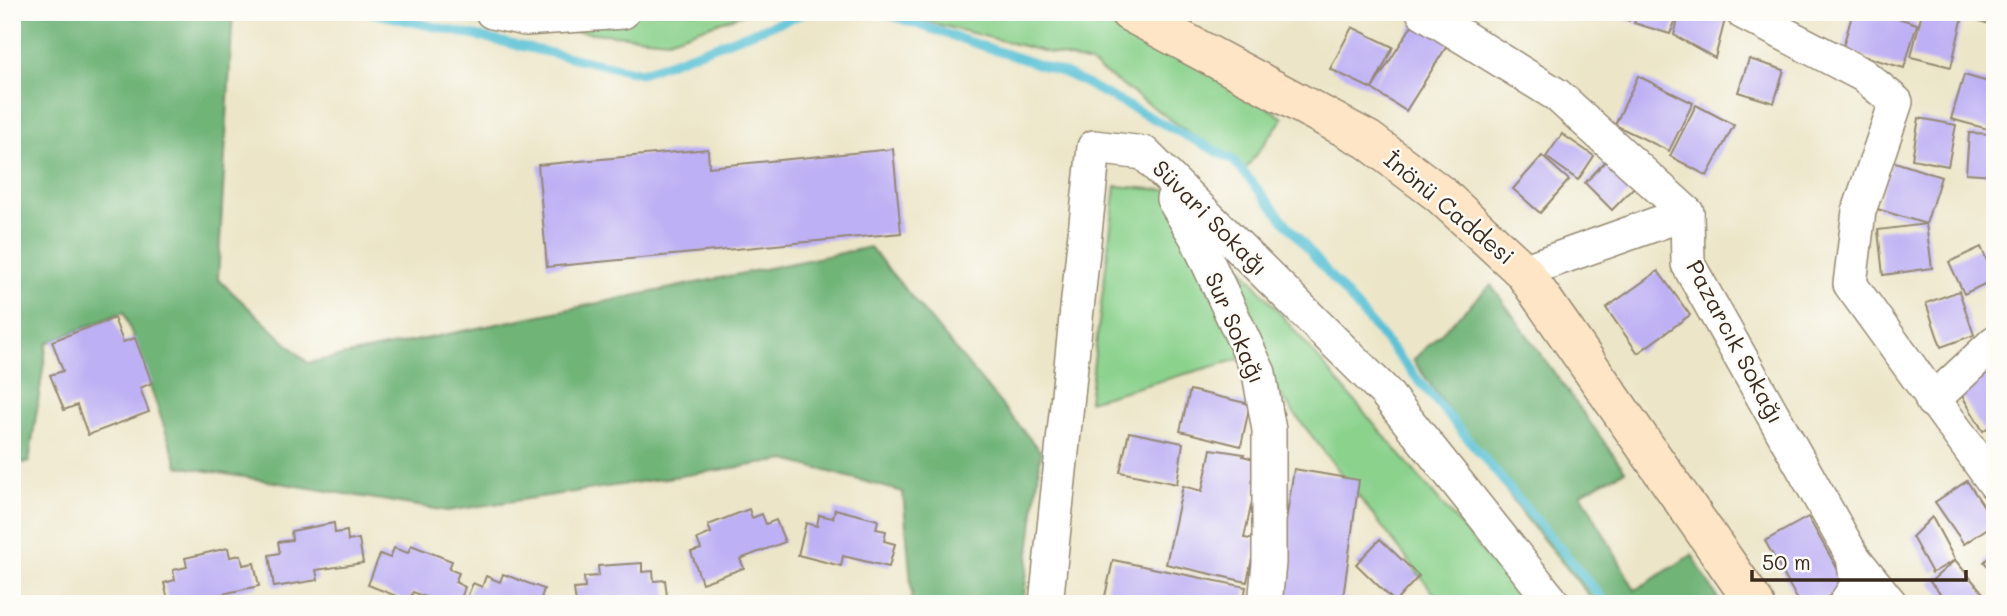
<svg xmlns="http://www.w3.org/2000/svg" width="2007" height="616" font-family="Mali,sans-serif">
	<rect width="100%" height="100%" fill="#fdfcf7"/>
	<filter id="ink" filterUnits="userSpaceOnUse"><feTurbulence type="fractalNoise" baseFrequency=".0143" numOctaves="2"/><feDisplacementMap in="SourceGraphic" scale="14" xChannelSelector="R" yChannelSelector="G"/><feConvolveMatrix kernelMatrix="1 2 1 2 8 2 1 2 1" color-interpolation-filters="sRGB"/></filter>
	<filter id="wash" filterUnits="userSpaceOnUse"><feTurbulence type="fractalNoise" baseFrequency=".00686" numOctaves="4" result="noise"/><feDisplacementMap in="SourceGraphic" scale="28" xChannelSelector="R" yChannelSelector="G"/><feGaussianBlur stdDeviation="1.57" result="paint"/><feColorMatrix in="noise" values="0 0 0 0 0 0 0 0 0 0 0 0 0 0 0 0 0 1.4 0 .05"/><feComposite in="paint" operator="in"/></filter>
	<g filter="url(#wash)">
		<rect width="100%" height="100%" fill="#ece5c7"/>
		<!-- green -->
		<g fill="#8bd28d" stroke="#637e56" stroke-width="2">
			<path d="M566 12H749L668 40 562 30Z"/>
			<path d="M889 12H1095L1189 53 1283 118 1244 171 1090 63Z"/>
			<path d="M1116 186 1176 191 1527 604H1442L1250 356 1089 401Z"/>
		</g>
		<!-- forest -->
		<g fill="#70b478" stroke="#566f4b" stroke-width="2">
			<path d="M12 12H233L218 279 308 363 870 247 1041 452 1023 604H909L912 595 903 492 786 460 447 511 178 466 124 312 47 343 29 462 12 464Z"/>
			<path d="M1491 285 1625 471 1581 493 1635 590 1692 555 1721 604H1596L1525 517 1413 360Z"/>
		</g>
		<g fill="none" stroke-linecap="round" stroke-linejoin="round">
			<!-- stream -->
			<g stroke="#58c1d5" stroke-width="9">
				<path d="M368 12 641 73 808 12"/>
				<path d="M880 12 1067 74 1233 160 1607 604"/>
			</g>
		</g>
		<g id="blocks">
			<!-- building -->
			<g fill="#beb0f4">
				<path d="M1606 12H1634L1629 21Z"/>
				<path d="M1638 12H1679L1670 34 1634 23Z"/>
				<path d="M1680 12H1727L1715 58 1674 35Z"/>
				<path d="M1853 12H1879L1917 24 1904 68 1842 50Z"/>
				<path d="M1922 12H1964L1951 67 1911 57Z"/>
				<path d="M1969 12H1995V26L1967 17Z"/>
				<path d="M1416 19 1450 41 1406 111 1372 89 1330 69 1352 27 1393 47 1372 89Z"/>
				<path d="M1749 59 1784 70 1774 103 1738 92Z"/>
				<path d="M1964 75 1995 84V131L1951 119Z"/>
				<path d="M1638 76 1693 103 1669 151 1615 125Z"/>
				<path d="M1696 105 1734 125 1707 176 1670 156Z"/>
				<path d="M1919 118 1956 125 1948 166 1912 159Z"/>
				<path d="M1969 133 1995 134V175L1966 173Z"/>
				<path d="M1562 134 1594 156 1578 180 1546 157Z"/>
				<path d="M708 149 709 167 893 149 901 233 547 267 538 165Z"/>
				<path d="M1614 152 1642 179 1612 210 1585 183Z"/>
				<path d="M1542 156 1569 180 1540 213 1513 189Z"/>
				<path d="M1892 161 1941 177 1926 224 1877 209Z"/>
				<path d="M1926 224 1932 268 1883 275 1878 230Z"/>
				<path d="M1981 247 1995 279 1964 294 1949 262Z"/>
				<path d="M1658 271 1690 315 1638 353 1606 308Z"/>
				<path d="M1959 291 1974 335 1941 347 1926 303Z"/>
				<path d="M114 318 123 342 135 338 152 383 140 388 149 412 88 435 77 405 64 410 50 375 63 371 52 341Z"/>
				<path d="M1995 367V423L1983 431 1958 389Z"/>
				<path d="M1190 390 1250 404 1241 446 1180 431Z"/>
				<path d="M1129 432 1183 443 1177 484 1120 472Z"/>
				<path d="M1211 449 1244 454 1243 456 1261 461 1244 538 1256 540 1247 582 1166 564 1183 486 1202 491Z"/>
				<path d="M1294 469 1359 480 1343 598 1352 599 1351 604H1270L1276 587Z"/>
				<path d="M1967 481 1995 523 1964 544 1935 502Z"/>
				<path d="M749 509 752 518 762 514 766 524 776 520 785 542 740 559 744 568 702 583 691 552 701 549 697 539 711 533 708 525Z"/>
				<path d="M835 509 878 520 876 529 886 531 884 541 895 544 889 567 843 556 841 566 798 555 806 523 817 526 819 515 833 518Z"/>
				<path d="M1808 517 1847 586 1815 604H1800L1765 541Z"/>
				<path d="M1932 517 1955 560 1988 599 1982 604H1949L1930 582 1955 560 1932 573 1912 537Z"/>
				<path d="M334 523 335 533 347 531 348 541 359 539 363 563 316 570 318 580 274 587 269 555 280 553 278 542 292 540 291 531Z"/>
				<path d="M1380 539 1419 576 1395 602 1356 564Z"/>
				<path d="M411 545 452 561 449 569 459 573 455 582 465 587 459 604H443L413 592 409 601 368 585 380 554 390 558 394 548 408 553Z"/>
				<path d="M228 548 230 557 241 555 243 565 254 563 259 586 213 596 214 604H169L164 583 175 580 173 570 187 567 185 558Z"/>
				<path d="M1995 551V574L1984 562Z"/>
				<path d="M1113 560 1246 587 1243 604H1119L1104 601Z"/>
				<path d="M642 563V572L653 571 654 581 665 580 668 604H576L574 589 585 588 584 577 599 576 598 566Z"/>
				<path d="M503 574 544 589 541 598 554 604H464L473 583 482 587 486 576 500 582Z"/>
			</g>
		</g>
	</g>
	<g filter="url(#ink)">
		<use href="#blocks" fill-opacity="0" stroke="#948872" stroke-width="2"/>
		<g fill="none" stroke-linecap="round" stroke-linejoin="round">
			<defs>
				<g id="street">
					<path d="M492 12 525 19 623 12"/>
					<path d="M1423 12 1557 95 1687 213 1688 264 1853 557 1891 604"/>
					<path d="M1742 12 1863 75 1896 102 1859 211 1850 284 1995 484"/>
					<path d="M1173 199 1196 237 1259 373 1269 430V563L1265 604"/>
					<path d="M1523 271 1687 213"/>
					<path d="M1932 401 1995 342"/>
					<path d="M1046 604 1094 147 1144 153 1385 392 1554 604"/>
					<path d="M1845 604 1857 585 1853 557"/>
				</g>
				<path id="secondary" d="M1129 12 1368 140 1441 195 1523 271 1755 604"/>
			</defs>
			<!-- street casing -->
			<use href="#street" stroke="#948872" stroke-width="36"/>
			<!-- secondary casing -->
			<use href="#secondary" stroke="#948872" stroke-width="41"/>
			<!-- street -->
			<use href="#street" stroke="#fff" stroke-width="33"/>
			<!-- secondary -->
			<use href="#secondary" stroke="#fde5c5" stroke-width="38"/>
		</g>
	</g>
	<g text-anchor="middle" stroke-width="5" stroke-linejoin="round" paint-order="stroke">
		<!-- street labels -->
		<g font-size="23" fill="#3b2a1e" stroke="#fdfcf7">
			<text transform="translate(1449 208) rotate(40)" y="8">İnönü Caddesi</text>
			<text transform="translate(1210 218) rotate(45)" y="8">Süvari Sokağı</text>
			<text transform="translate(1235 328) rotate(67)" y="8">Sur Sokağı</text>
			<text transform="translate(1735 342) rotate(62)" y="8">Pazarcık Sokağı</text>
		</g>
	</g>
	<!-- margin -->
	<rect width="2007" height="616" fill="none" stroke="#fdfcf7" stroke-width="42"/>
	<!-- scale -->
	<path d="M1752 570v10h214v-10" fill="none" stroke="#3b2a1e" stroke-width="3.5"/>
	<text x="1762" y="570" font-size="21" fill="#3b2a1e" stroke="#fdfcf7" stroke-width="5" paint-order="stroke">50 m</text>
</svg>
